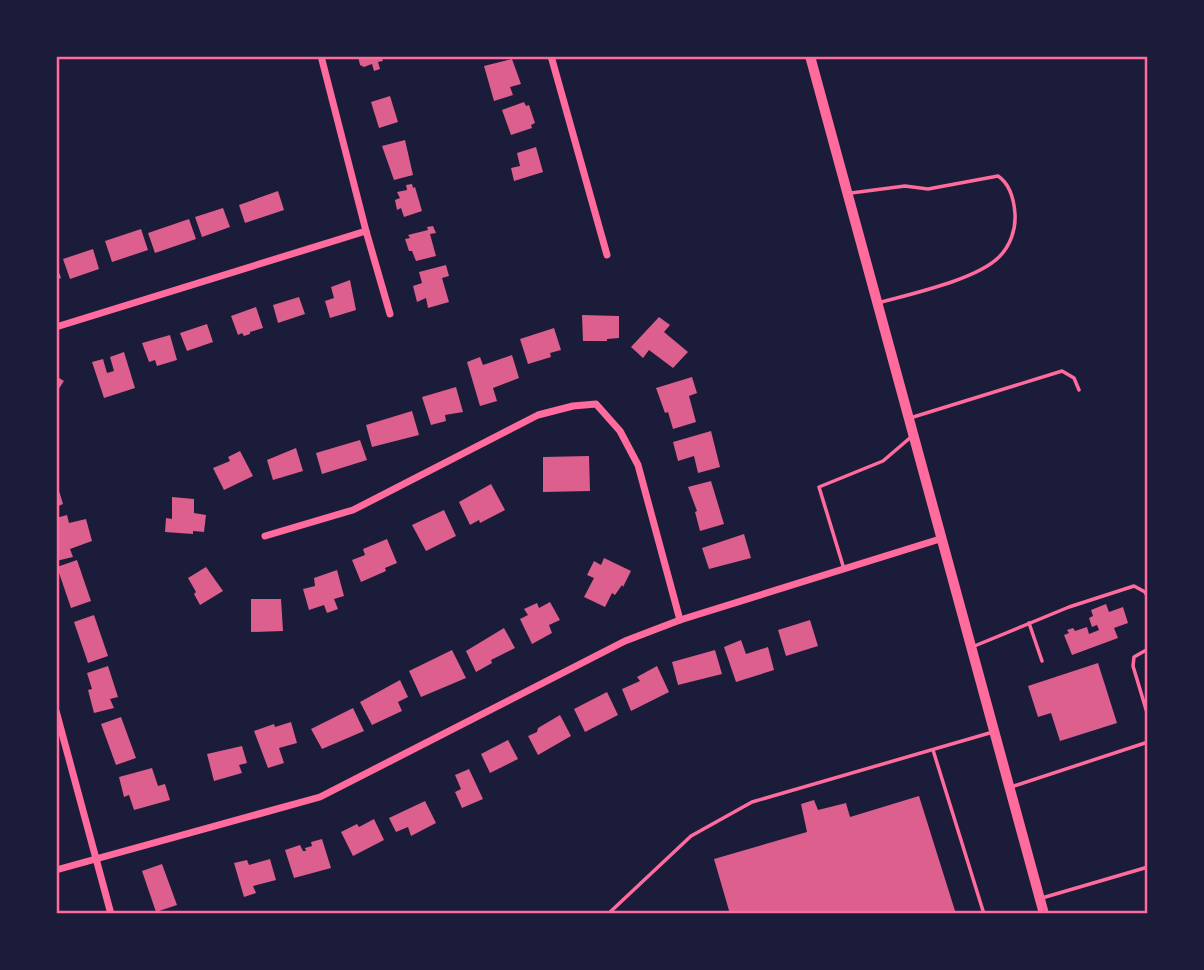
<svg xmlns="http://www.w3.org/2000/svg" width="1204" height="970" font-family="'Asap Condensed',sans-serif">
	<rect width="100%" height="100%" fill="#1b1b3a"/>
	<!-- building -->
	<g fill="#dd5f8e">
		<path d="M358 56H381L383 61 378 62 380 69 374 71 372 64 364 67 360 65Z"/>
		<path d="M512 59 521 84 510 87 513 95 494 101 484 66Z"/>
		<path d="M390 96 398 122 379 128 371 102Z"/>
		<path d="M524 102 526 106 529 105 535 123 531 125 532 128 511 135 502 110Z"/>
		<path d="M405 140 413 175 394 180 382 146Z"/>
		<path d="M536 147 543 172 514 181 511 168 520 166 517 153Z"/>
		<path d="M412 184 413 188 415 187 422 211 404 217 401 208 397 210 395 200 400 198 397 192 407 190 406 185Z"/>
		<path d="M278 191 284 210 245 223 239 205Z"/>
		<path d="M223 208 230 227 202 237 195 217Z"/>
		<path d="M189 219 196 239 155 253 148 233Z"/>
		<path d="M433 226 436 233 430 234 436 256 416 261 412 251H409L405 239 410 238 408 235 428 230 427 227Z"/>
		<path d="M141 229 148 250 112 262 105 241Z"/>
		<path d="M93 249 99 269 70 279 63 259Z"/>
		<path d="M56 264 61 278 56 280Z"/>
		<path d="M446 265 449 276 442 278 449 302 428 308 426 298 417 302 413 286 422 283 419 272Z"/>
		<path d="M350 280 356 310 330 318 325 301 334 298 331 287Z"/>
		<path d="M299 297 305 314 278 323 273 305Z"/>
		<path d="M256 307 263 328 250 332V334L244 336 242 333 238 335 231 316Z"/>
		<path d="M582 315 619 316V338L607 339V341H583Z"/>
		<path d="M659 317 670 325 664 332 688 352 673 368 649 350 643 358 631 347Z"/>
		<path d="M207 324 213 342 187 351 180 333Z"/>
		<path d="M554 328 561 350 550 353 551 357 528 364 520 339Z"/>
		<path d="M170 335 177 360 157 366 155 360 149 362 142 343Z"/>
		<path d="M124 352 135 388 104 398 92 362 103 359 107 373 114 371 110 357Z"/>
		<path d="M512 355 519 378 493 388 497 401 480 406 467 362 480 357 483 365Z"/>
		<path d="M56 376 64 381 56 393Z"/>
		<path d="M692 377 697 393 689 396 696 422 673 429 668 412 665 413 656 388Z"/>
		<path d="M456 387 463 412 445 415 446 421 431 425 422 397Z"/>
		<path d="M412 411 419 435 372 447 366 425Z"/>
		<path d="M711 431 720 467 698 473 694 456 678 461 673 442Z"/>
		<path d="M360 440 367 460 322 474 316 453Z"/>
		<path d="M296 448 303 471 273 480 267 460Z"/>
		<path d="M240 451 253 476 224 490 213 468 230 461 228 457Z"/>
		<path d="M589 456 590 491 543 492V457Z"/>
		<path d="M56 481 63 504 56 507Z"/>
		<path d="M711 481 724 524 700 531 695 512 697 511 688 487Z"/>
		<path d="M491 484 505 510 480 523 479 520 470 525 459 502Z"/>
		<path d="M172 497 194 499V513L206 515 204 532 193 531V534L165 532 166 518 172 519Z"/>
		<path d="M444 510 456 536 426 551 412 525Z"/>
		<path d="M67 515 69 523 86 519 92 541 70 549 73 557 56 561V518Z"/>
		<path d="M744 534 751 558 709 569 702 548Z"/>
		<path d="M387 539 397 563 385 568 386 571 361 582 352 560 365 555 363 549Z"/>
		<path d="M604 558 631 571 623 587 622 585 615 595 612 593 605 607 584 597 594 578 587 575 594 561 601 565Z"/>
		<path d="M77 560 91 601 71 608 57 567Z"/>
		<path d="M206 567 223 591 200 605 194 594 196 592 188 578Z"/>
		<path d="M337 570 344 596 334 599 338 609 327 613 324 605 309 610 303 589 315 586 314 578Z"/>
		<path d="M251 599H281L283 631 251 632Z"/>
		<path d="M550 602 560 620 549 625 552 633 532 644 520 619 528 615 524 609 537 603 539 608Z"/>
		<path d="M1106 604 1109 612 1123 607 1128 623 1114 628 1118 638 1072 655 1064 635 1069 633 1067 630 1073 628 1075 631 1087 627 1089 634 1099 630 1097 625 1092 627 1089 618 1093 616 1091 610Z"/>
		<path d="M94 615 108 656 88 663 74 622Z"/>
		<path d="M810 620 818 646 786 656 778 630Z"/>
		<path d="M504 628 515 648 491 660 492 663 476 672 466 651Z"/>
		<path d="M741 640 746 654 768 647 774 670 736 682 724 647Z"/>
		<path d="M452 650 466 678 421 697 409 671Z"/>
		<path d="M715 650 722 674 678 685 672 662Z"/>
		<path d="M1098 663 1117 723 1060 741 1051 713 1038 717 1028 686Z"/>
		<path d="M108 666 118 697 110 699 114 708 94 713 88 690 92 689 87 673Z"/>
		<path d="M657 666 669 692 631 711 622 689 640 681 637 677Z"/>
		<path d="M400 680 408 697 398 702 402 711 372 725 360 702Z"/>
		<path d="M607 692 618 715 585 732 574 709Z"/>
		<path d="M353 708 364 731 322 749 311 729Z"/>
		<path d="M560 715 571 736 538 755 528 736 537 732 538 728Z"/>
		<path d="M121 717 136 758 116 765 101 724Z"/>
		<path d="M291 722 297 743 279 748 284 763 268 768 254 731 274 724 275 727Z"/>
		<path d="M508 740 518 759 490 773 481 754Z"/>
		<path d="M242 746 247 763 239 765 242 773 214 781 207 754Z"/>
		<path d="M152 768 158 786 165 784 170 800 134 810 129 795 124 797 119 777Z"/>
		<path d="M469 769 483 799 462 808 455 792 461 789 455 775Z"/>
		<path d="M919 796 956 914H730L714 859 807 832 801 804 814 800 818 810 846 803 850 817Z"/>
		<path d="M425 801 436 823 411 836 408 827 396 832 389 818Z"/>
		<path d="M374 819 384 840 353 856 341 832 357 824 359 827Z"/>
		<path d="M322 839 331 868 294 878 285 850 300 845 303 851H306L305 848 312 846 311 842Z"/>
		<path d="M270 859 276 880 253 886 256 893 244 897 234 863 247 860 249 865Z"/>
		<path d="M162 864 177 905 156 912 142 871Z"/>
	</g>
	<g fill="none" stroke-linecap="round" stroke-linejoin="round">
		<!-- service -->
		<g stroke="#ff6b9d" stroke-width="3.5">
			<path d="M851 193 905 186 928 189 998 176C1010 184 1014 200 1015 214 1016 230 1010 246 999 257 976 280 910 294 878 303"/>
			<path d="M910 418 1062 371 1074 378 1079 390"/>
			<path d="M844 569 819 487 883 461 911 437"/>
			<path d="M1029 623 1042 661"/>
			<path d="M972 647 1069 607 1134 586 1145 592 1148 597"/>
			<path d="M1148 649 1134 657 1133 666 1148 716"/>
			<path d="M933 750 984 914"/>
			<path d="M1011 787 1148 742"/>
			<path d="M1042 898 1148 867"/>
			<path d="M608 914 691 836 752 802 993 732"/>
		</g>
		<!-- minor -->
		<g stroke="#ff6b9d" stroke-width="7">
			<path d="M321 56 366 231 390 314"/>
			<path d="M551 56 607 255"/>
			<path d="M56 327 366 231"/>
			<path d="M265 536 353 510 538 415 573 406 596 404 620 431 638 465 680 620"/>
			<path d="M56 711 111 914"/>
			<path d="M56 870 320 797 625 641 680 620 940 539"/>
		</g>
		<!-- secondary -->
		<path stroke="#ff6b9d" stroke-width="10" d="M810 56 1044 914"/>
	</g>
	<!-- border -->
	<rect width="1204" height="970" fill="none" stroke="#1b1b3a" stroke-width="116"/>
	<rect x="58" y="58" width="1088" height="854" fill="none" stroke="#ff6b9d" stroke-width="2.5"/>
</svg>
